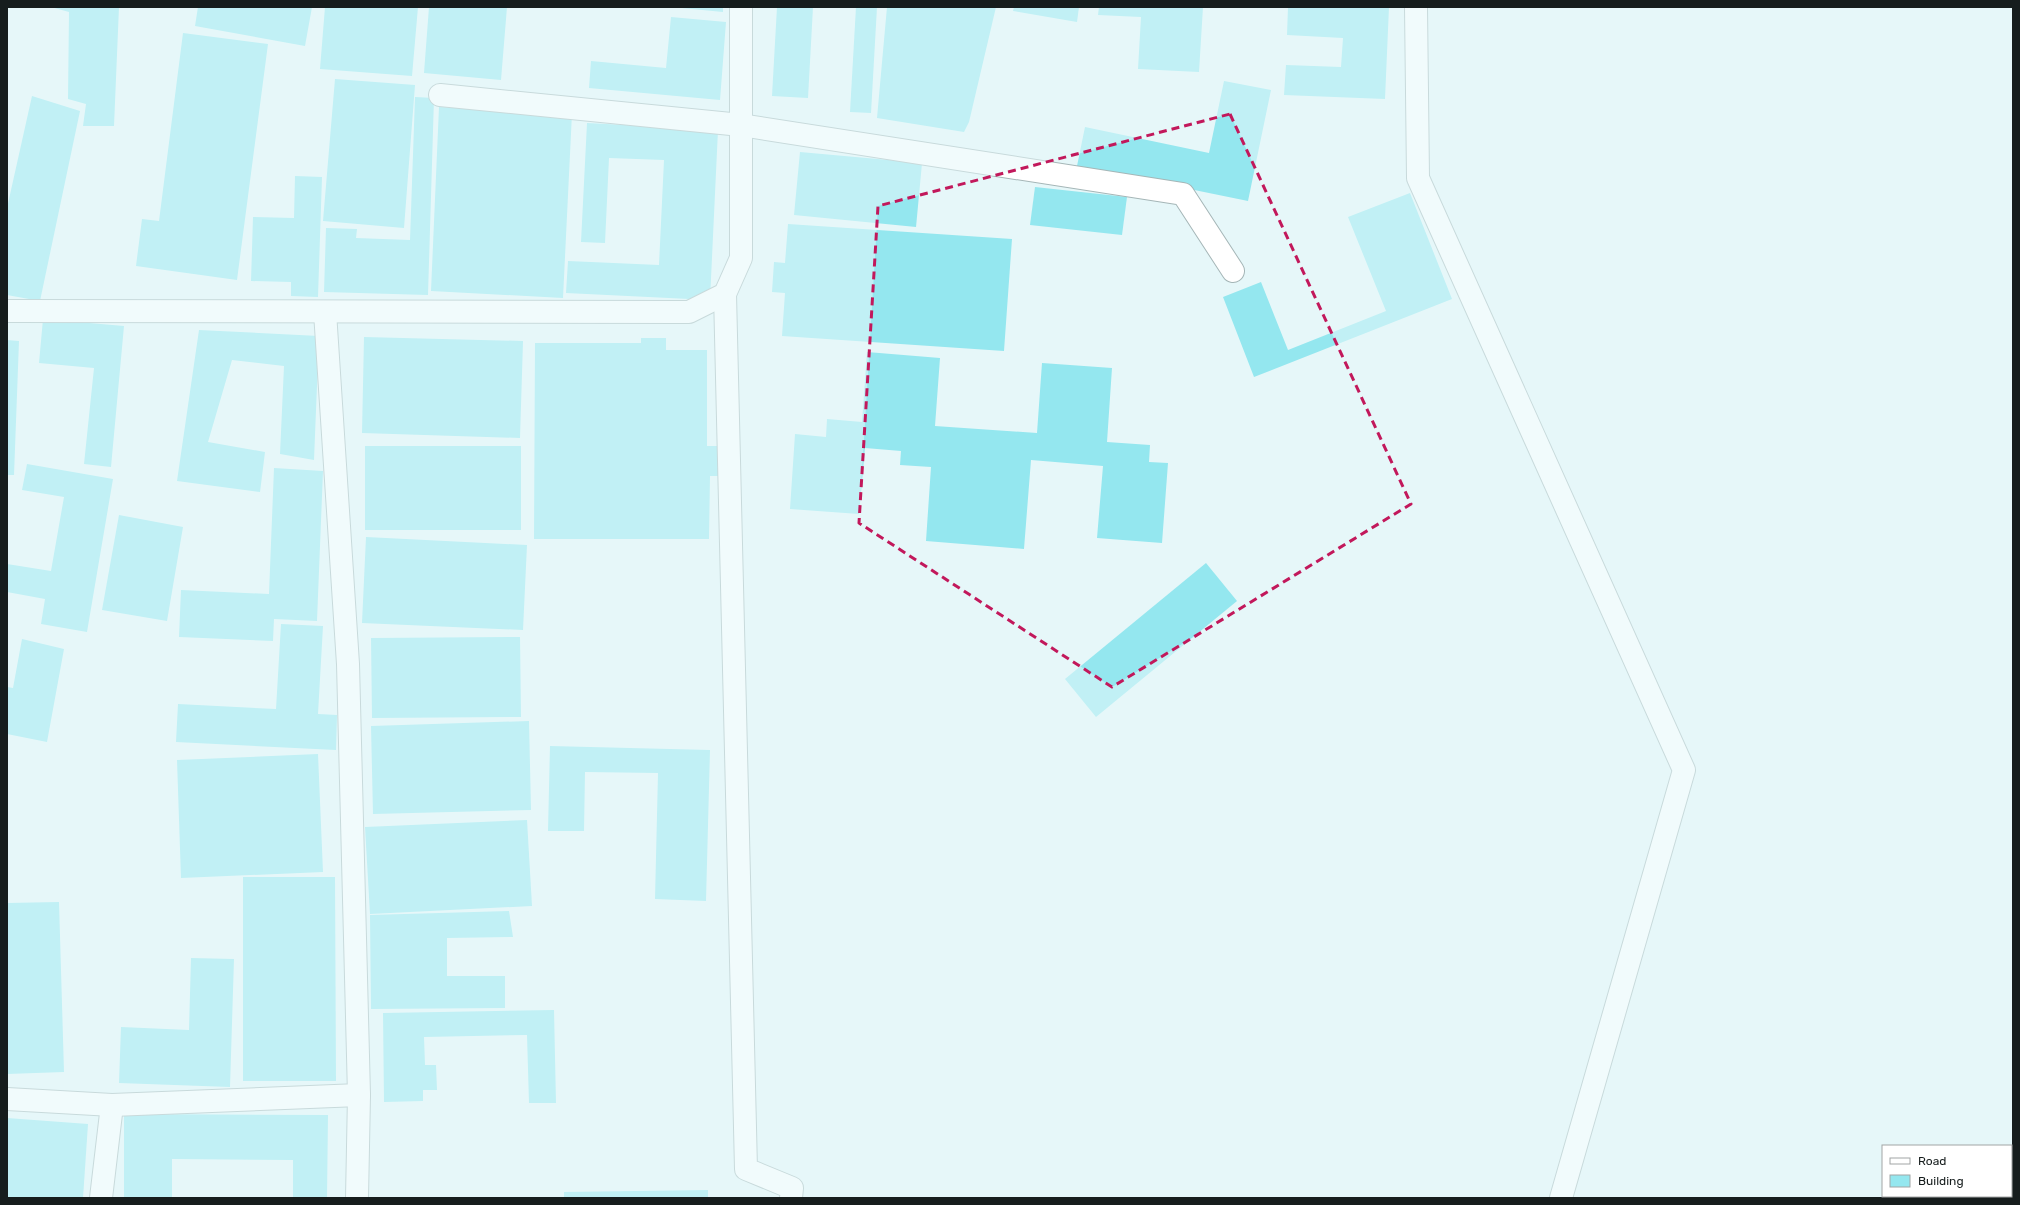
<svg xmlns="http://www.w3.org/2000/svg" width="2020" height="1205" font-family="Rubik,sans-serif">
	<rect width="100%" height="100%" fill="#e6f7f9"/>
	<!-- building -->
	<g fill="#94e7ef">
		<path d="M51 7H119L114 126H83L86 104 68 99 69 12Z"/>
		<path d="M198 7H312L305 46 195 26Z"/>
		<path d="M325 7H418L412 76 320 69Z"/>
		<path d="M429 7H507L501 80 424 73Z"/>
		<path d="M671 7H723V12Z"/>
		<path d="M777 7H813L808 98 772 96Z"/>
		<path d="M856 7H877L871 113 850 112Z"/>
		<path d="M887 7H996L969 122 964 132 877 118Z"/>
		<path d="M1014 7H1079L1077 22 1013 11Z"/>
		<path d="M1099 7H1203L1199 72 1138 69 1141 17 1098 15Z"/>
		<path d="M1288 7H1389L1385 99 1284 95 1286 65 1341 67 1343 38 1287 35Z"/>
		<path d="M671 17 726 22 720 100 589 88 591 61 666 68Z"/>
		<path d="M183 33 268 44 237 280 136 266 142 219 159 221Z"/>
		<path d="M335 79 415 85 404 228 323 221Z"/>
		<path d="M1224 81 1271 90 1248 201 1077 166 1085 127 1209 153Z"/>
		<path d="M32 96 80 111 40 301 7 295V208Z"/>
		<path d="M415 97 434 98 428 295 324 292 326 228 357 229 356 238 410 240Z"/>
		<path d="M439 107 572 113 563 298 431 291Z"/>
		<path d="M587 123 718 130 710 300 566 293 568 261 659 265 664 160 609 158 605 243 581 242Z"/>
		<path d="M800 152 922 163 916 227 794 215Z"/>
		<path d="M295 176 322 177 318 297 291 296V282L251 281 253 217 294 218Z"/>
		<path d="M1035 187 1127 197 1122 235 1030 225Z"/>
		<path d="M1410 193 1452 299 1254 377 1223 297 1261 282 1288 350 1386 311 1348 217Z"/>
		<path d="M788 224 1012 239 1004 351 782 336 785 293 772 292 774 262 785 263Z"/>
		<path d="M43 319 124 326 111 467 84 464 94 368 39 363Z"/>
		<path d="M199 330 319 336 314 460 280 454 284 366 232 360 208 442 265 452 260 492 177 481Z"/>
		<path d="M364 337 523 341 520 438 362 433Z"/>
		<path d="M641 338H666V350H707V446H728V476H710L709 539H534L535 343H641Z"/>
		<path d="M7 340 19 341 14 475H7Z"/>
		<path d="M867 352 940 358 935 426 1037 433 1042 363 1112 368 1107 442 1150 445 1149 462 1168 463 1162 543 1097 538 1103 466 1031 460 1024 549 926 541 931 467 900 465 901 451 865 448 859 514 790 509 795 434 826 437 827 419 862 422Z"/>
		<rect x="365" y="446" width="156" height="84"/>
		<path d="M27 464 113 479 87 632 41 624 45 599 7 592V564L51 571 64 497 22 490Z"/>
		<path d="M274 468 323 471 317 621 274 619 273 641 179 637 181 590 269 594Z"/>
		<path d="M119 515 183 527 167 621 102 610Z"/>
		<path d="M366 537 527 545 523 630 362 623Z"/>
		<path d="M1206 563 1237 601 1096 717 1065 679Z"/>
		<path d="M281 624 323 626 318 714 337 715 336 750 176 742 178 704 276 709Z"/>
		<path d="M520 637 521 717 372 718 371 638Z"/>
		<path d="M22 639 64 649 47 742 7 734V687L13 688Z"/>
		<path d="M529 721 531 810 373 814 371 726Z"/>
		<path d="M550 746 710 750 706 901 655 899 658 773 585 772 584 831H548Z"/>
		<path d="M318 754 323 872 181 878 177 760Z"/>
		<path d="M527 820 532 906 370 914 365 827Z"/>
		<path d="M243 877H335L336 1081H243Z"/>
		<path d="M59 902 64 1072 7 1074V903Z"/>
		<path d="M509 911 513 937 447 938V976H505V1008L371 1009 370 915Z"/>
		<path d="M191 958 234 959 230 1087 119 1083 121 1027 189 1030Z"/>
		<path d="M554 1010 556 1103H529L527 1035 424 1037 425 1065H436L437 1090H423V1101L384 1102 383 1013Z"/>
		<path d="M124 1114 328 1115 327 1198H293V1160L172 1159V1198H124Z"/>
		<path d="M7 1118 88 1124 83 1198H7Z"/>
		<path d="M708 1190V1198H564V1192Z"/>
	</g>
	<g fill="none" stroke-linecap="round" stroke-linejoin="round">
		<defs>
			<g id="street">
				<path d="M1416 7 1418 178 1684 770 1561 1198"/>
				<path d="M440 95 741 125 1183 194 1233 271"/>
				<path d="M725 294 746 1169 792 1188 791 1198"/>
				<path d="M7 311 689 312 725 294 741 258V7"/>
				<path d="M7 1099 112 1105 359 1095 348 664 325 312"/>
				<path d="M101 1198 112 1105"/>
				<path d="M357 1198 359 1095"/>
			</g>
		</defs>
		<!-- street casing -->
		<use href="#street" stroke="#a5b6b7" stroke-width="24"/>
		<!-- street -->
		<use href="#street" stroke="#fff" stroke-width="22"/>
	</g>
	<!-- marked area -->
	<path d="M0 0H2020V1205H0ZM1230 114 1411 504 1112 687 859 523 878 206Z" fill="#e6f7f9" fill-opacity=".55" fill-rule="evenodd"/>
	<path fill="none" stroke="#c2185b" stroke-width="3" stroke-dasharray="8 5" stroke-linejoin="round" d="M1230 114 1411 504 1112 687 859 523 878 206Z"/>
	<!-- border -->
	<rect width="2020" height="1205" fill="none" stroke="#161d1d" stroke-width="16"/>
	<!-- legend -->
	<rect x="1882" y="1145" width="130" height="52" fill="#ffffff" stroke="#a2a5a5"/>
	<rect x="1890" y="1158" width="20" height="6" fill="#ffffff" stroke="#a2a5a5"/>
	<text x="1918" y="1165" font-size="12" fill="#161d1d">Road</text>
	<rect x="1890" y="1175" width="20" height="12" fill="#94e7ef" stroke="#a2a5a5"/>
	<text x="1918" y="1185" font-size="12" fill="#161d1d">Building</text>
</svg>
